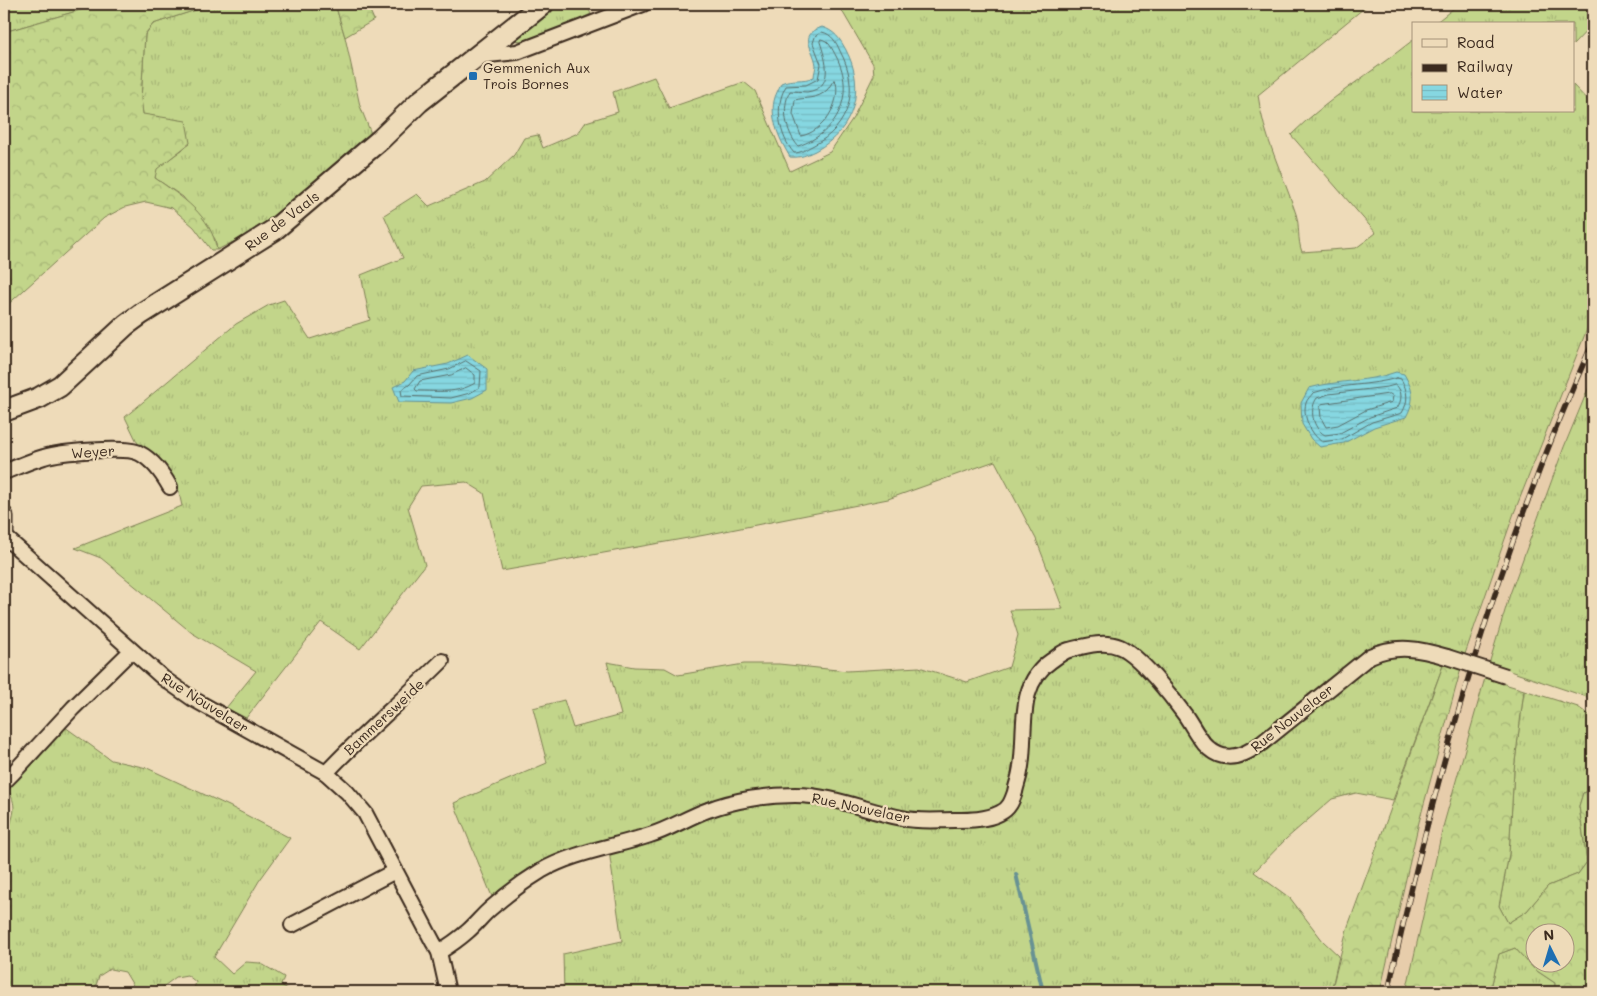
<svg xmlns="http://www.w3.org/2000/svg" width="1597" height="996" font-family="Mali,sans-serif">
	<defs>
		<pattern id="grass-tufts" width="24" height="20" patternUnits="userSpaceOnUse" patternTransform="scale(1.25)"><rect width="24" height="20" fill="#c2d58a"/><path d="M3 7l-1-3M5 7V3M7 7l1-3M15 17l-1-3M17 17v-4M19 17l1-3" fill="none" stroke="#a8b777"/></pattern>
		<pattern id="forest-crowns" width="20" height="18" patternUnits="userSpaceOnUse" patternTransform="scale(1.25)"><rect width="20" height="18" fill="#c2d58a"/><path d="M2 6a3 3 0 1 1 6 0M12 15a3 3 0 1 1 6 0" fill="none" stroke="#a8b777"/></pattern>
		<pattern id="water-rules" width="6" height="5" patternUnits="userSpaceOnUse" patternTransform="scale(1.25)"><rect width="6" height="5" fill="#86d7e1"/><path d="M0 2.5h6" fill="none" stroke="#75b9c1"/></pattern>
	</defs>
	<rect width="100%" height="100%" fill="#eedbb9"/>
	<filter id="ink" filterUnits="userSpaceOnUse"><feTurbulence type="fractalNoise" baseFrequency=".02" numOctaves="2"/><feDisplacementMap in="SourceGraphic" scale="10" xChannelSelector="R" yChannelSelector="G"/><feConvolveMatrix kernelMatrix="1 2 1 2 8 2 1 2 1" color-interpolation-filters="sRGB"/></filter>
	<g filter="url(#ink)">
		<!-- built -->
		<path fill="#e7cdab" d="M1593 314V377L1564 447 1510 594 1489 664 1443 827 1406 992H1380L1419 822 1462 665 1514 513Z"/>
		<!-- grass -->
		<g fill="url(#grass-tufts)" stroke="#7e8054">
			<path d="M4 4H101L4 32Z"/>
			<path d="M214 4H335L345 37 360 106 372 136 267 225 217 250 215 239 183 197 155 178 156 169 190 144 143 114 141 99 145 35 153 24Z"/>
			<path d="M557 4H586L591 14C576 21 527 45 514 40L515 35Z"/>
			<path d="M838 4H1369L1258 95C1263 136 1283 174 1296 214 1300 226 1297 239 1302 252L1356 248 1376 233 1291 135C1327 99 1373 72 1413 40V111H1573V85L1593 106V314L1514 513 1464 657 1383 647 1253 745C1235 751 1229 753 1212 745L1134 653 1073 645 1025 689 1018 710 1014 774 1004 806 985 815 905 816 796 791 667 824 572 854 493 899 454 803 547 763 533 708 564 700 573 728 621 715 607 662 634 667 665 668 678 675 744 664H779L847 671 919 667 967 682 1009 667 1018 635 1010 610 1063 609 1036 539 995 461 888 499 705 535 502 571 484 493 466 482 421 486 408 507 425 565 360 649 321 622 246 718 226 708 256 671 192 633 101 558 75 548 182 506 178 488 163 468 139 446 125 417 236 324 269 305 284 300 310 339 370 320 361 275 403 258 384 215 417 194 429 206 485 182 514 155 524 138 538 135 543 148 578 133 586 122 618 112 613 92 654 77 669 108 744 82 755 91 790 171 830 152 853 118 874 75 873 64Z"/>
			<path d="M1459 4H1593V24L1573 45V24H1434Z"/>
			<path d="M1593 377V702L1587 697 1489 664 1510 594 1564 447Z"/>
			<path d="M1098 648 1127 654 1229 762 1385 653 1445 660 1393 800 1356 793 1332 799 1286 839 1254 872 1290 898 1323 941 1339 956 1331 992H564L563 954 622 941 609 851 708 813 764 800 836 803 880 819 1011 811 1025 782 1031 696 1042 677 1066 655Z"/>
			<path d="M1524 690 1578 707 1593 718V790L1583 793 1579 806 1587 862 1578 874 1548 886 1527 911 1508 923 1499 906 1509 854 1514 770Z"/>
			<path d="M65 727 111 760 147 768 229 806 290 838 259 881 214 957 232 974 246 962 260 963 284 977 281 985 293 992H268L258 987 254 992H193L196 982 187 975 176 977 156 992H137L125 972 110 969 99 976 94 992H4V834L8 832C14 813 18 806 7 788Z"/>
			<path d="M1515 948 1534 969 1555 983V992H1490L1499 954Z"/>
		</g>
		<!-- forest -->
		<g fill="url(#forest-crowns)" stroke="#7e8054" fill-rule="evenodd">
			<path d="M101 4H214L153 24 145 34 141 99 143 114 186 121 190 143 157 169 155 178C182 197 211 215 217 250H211L194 227 172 208 146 202 125 207 104 218 4 308V32Z"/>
			<path d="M335 4H367L374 20 345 37Z"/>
			<path d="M1445 660 1462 665 1419 822 1380 992H1331L1347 929Z"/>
			<path d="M1485 678 1524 690 1514 770 1509 854 1499 906 1508 923 1527 911 1548 886 1578 874 1587 862 1579 806 1583 793 1593 790V992H1555V983L1534 969 1515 948 1499 954 1490 992H1406L1443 827ZM1534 934H1564V964H1534Z"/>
		</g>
		<!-- water -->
		<g fill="url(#water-rules)" stroke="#689293">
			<path d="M822 27C835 31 840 39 846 50 866 88 855 130 815 151 806 155 801 158 790 157 781 142 770 120 774 101 775 95 779 89 781 83 792 78 803 82 814 77 814 73 816 68 816 65 814 48 797 36 822 27Z"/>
			<path d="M468 355 487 369V390L472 398 451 403 399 402 393 387 405 381 413 371 448 364Z"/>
			<path d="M1396 372 1404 374C1414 391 1415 400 1406 417L1374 427 1344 443 1320 447 1311 439 1302 424 1301 403 1309 388C1338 380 1369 382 1396 372Z"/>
		</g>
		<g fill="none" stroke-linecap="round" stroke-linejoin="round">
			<!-- shore -->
			<g stroke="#596f6c" stroke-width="1">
				<path d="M822 32C832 34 836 42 840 51 860 88 851 127 812 146 806 149 801 153 794 153 779 136 774 106 786 86L806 85 818 79 821 64 813 43 815 37Z"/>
				<path d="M821 39C829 40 832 49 836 56 856 94 838 133 798 146 786 132 781 108 790 91 796 91 801 92 807 92 835 88 826 60 820 42Z"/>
				<path d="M834 80 836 82C841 104 823 132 801 136L793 114 795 100C805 97 817 100 827 90 830 87 831 83 834 80Z"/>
				<path d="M466 361 481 371 480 387 470 393 451 398 402 396 401 390 409 385 417 376 449 369Z"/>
				<path d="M466 368 475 375V383C457 394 438 391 417 391L415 389 420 381 451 375Z"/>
				<path d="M1397 378 1401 379C1408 391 1409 401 1402 413L1372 422 1342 439 1322 442C1311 434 1302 416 1306 403 1307 399 1311 396 1313 393 1340 384 1370 386 1397 378Z"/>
				<path d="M1396 385C1403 391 1402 401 1397 408L1370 417 1340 433 1325 435C1312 428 1309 409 1317 398L1329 394 1387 387Z"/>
				<path d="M1390 394 1393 396 1392 402 1366 410 1338 425 1326 427 1321 418 1320 407 1322 404Z"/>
			</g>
			<!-- stream -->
			<path stroke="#689293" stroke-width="4" d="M1016 874 1043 992"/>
			<defs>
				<g id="minor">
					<path d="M478 56 517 52 643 4"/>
					<path d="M4 472C17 467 30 461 44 457 59 452 126 446 139 453 153 460 162 473 170 487"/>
					<path d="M4 536 163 678 193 699 326 773 347 792 365 813 433 942 439 952 448 992"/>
					<path d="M326 773C363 733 404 699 442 661"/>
					<path d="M4 782 13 773 73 708 131 651"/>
					<path d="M292 925 395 871"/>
					<path d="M439 952C449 946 459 939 468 931 476 924 483 915 490 909 506 895 523 882 541 871 574 852 614 847 650 835 670 829 688 817 708 810 734 800 767 795 795 795 832 795 866 811 902 818 918 822 937 820 954 820 969 820 987 820 1000 813 1009 809 1012 801 1015 792 1016 786 1019 779 1020 772 1028 735 1014 686 1051 661 1057 657 1062 652 1069 650 1085 646 1104 640 1120 647 1140 656 1172 697 1185 715 1195 729 1204 752 1223 756 1238 759 1250 751 1262 743L1370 656C1397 644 1420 649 1447 657"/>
				</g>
				<path id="tertiary" d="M4 516V538"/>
				<path id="secondary" d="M4 411 39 398 60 386 126 325 141 314 274 230 381 139 419 102 543 4"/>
			</defs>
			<!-- minor casing -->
			<use href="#minor" stroke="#3b2a1e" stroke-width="18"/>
			<!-- tertiary casing -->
			<use href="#tertiary" stroke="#3b2a1e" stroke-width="21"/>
			<!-- secondary casing -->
			<use href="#secondary" stroke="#3b2a1e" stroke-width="24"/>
			<!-- minor -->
			<use href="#minor" stroke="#eedbb9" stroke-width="14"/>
			<!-- tertiary -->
			<use href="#tertiary" stroke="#eedbb9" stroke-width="18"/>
			<!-- secondary -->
			<use href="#secondary" stroke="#eedbb9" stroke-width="20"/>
			<defs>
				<path id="rail" d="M1388 992C1436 770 1499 550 1593 342"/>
			</defs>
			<!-- rail casing -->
			<use href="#rail" stroke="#3b2a1e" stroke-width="5.5"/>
			<!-- rail -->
			<use href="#rail" stroke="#eedbb9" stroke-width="4" stroke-dasharray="11" stroke-linecap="butt"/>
			<defs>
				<path id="minor-bridge" d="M1447 657 1506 676"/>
			</defs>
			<!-- minor-bridge casing -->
			<use href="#minor-bridge" stroke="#3b2a1e" stroke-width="18" stroke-linecap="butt"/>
			<!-- minor-bridge -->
			<use href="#minor-bridge" stroke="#eedbb9" stroke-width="14"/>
		</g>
	</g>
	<!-- markers -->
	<rect fill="#1f6fb2" stroke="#eedbb9" stroke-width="2" x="468" y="71" width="10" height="10" rx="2.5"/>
	<g text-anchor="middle" stroke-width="4.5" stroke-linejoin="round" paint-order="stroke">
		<!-- poi labels -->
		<g font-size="14" fill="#3b2a1e" stroke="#eedbb9" text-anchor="start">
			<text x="483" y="73">Gemmenich Aux<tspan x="483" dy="16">Trois Bornes</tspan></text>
		</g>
		<!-- street labels -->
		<g font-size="14" fill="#3b2a1e" stroke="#eedbb9">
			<text transform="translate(282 221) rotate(-37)" y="5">Rue de Vaals</text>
			<text transform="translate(93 452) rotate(-4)" y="5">Weyer</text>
			<text transform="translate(205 703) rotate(32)" y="5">Rue Nouvelaer</text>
			<text transform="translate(384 717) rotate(-43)" y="5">Bammersweide</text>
			<text transform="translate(1292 718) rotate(-38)" y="5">Rue Nouvelaer</text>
			<text transform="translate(861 808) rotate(12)" y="5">Rue Nouvelaer</text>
		</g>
	</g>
	<!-- margin -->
	<rect width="1597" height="996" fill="none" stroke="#eedbb9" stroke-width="20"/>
	<rect x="10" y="10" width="1577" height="976" fill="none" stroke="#3b2a1e" stroke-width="2" filter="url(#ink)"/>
	<!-- legend -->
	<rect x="1412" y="22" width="162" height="90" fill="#eedbb9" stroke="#a6947b"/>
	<rect x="1422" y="39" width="25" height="8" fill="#eedbb9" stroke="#a6947b"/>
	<text x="1457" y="48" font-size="15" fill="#3b2a1e">Road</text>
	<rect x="1422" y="64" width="25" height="8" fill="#3b2a1e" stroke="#a6947b"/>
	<text x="1457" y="72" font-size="15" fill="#3b2a1e">Railway</text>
	<rect x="1422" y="85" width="25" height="15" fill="url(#water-rules)" stroke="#a6947b"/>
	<text x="1457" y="98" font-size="15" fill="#3b2a1e">Water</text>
	<!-- north arrow -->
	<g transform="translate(1550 948) rotate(355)"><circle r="24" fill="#eedbb9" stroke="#a6947b"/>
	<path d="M0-4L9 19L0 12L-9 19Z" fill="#1f6fb2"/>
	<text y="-8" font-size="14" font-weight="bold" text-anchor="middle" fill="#3b2a1e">N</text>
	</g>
</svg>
